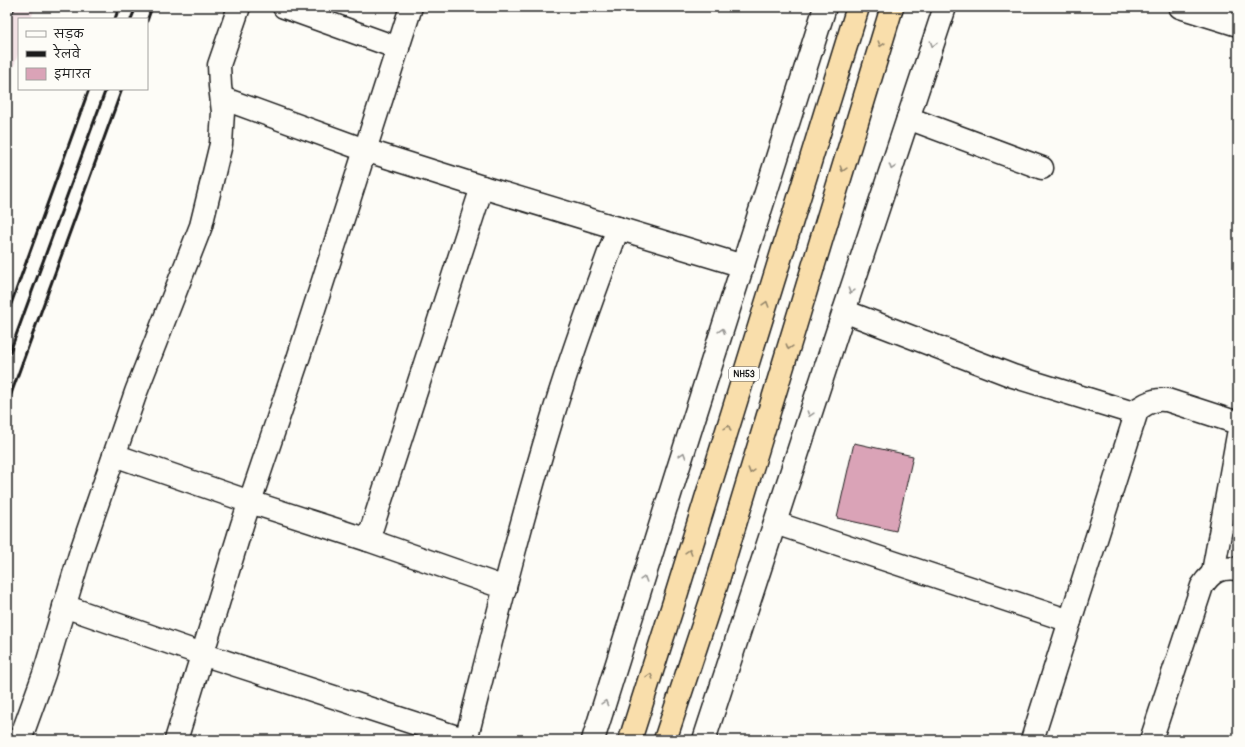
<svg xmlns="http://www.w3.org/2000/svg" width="1245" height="747" font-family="Pangolin,'Playpen Sans Deva',sans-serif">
	<rect width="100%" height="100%" fill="#fdfcf7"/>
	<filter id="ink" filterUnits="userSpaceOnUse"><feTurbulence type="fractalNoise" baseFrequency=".025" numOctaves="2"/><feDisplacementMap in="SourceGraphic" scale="8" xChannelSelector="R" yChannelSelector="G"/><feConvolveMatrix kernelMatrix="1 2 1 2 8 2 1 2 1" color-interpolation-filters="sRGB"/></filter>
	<g filter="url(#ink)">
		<!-- built -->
		<path fill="#f2e1e4" d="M7 7H35L31 19H19V52L7 85Z"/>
		<!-- building -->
		<path fill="#daa3b7" stroke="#1c1c1c" d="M854 443 913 456 896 531 837 518Z"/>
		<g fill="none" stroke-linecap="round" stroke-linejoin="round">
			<defs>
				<path id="lane" d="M7 8 8 7"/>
				<g id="street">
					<path d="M284 7 398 48"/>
					<path d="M1180 7 1238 25"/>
					<path d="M222 98 365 150 482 187 743 266"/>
					<path d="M908 118 1042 168"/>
					<path d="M844 311 1013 376 1130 412C1140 410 1142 405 1151 402 1156 399 1161 400 1167 400L1238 423"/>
					<path d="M114 455 250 502 368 540 505 588"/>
					<path d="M775 523 1070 621"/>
					<path d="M368 540 482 187"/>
					<path d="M1213 572 1238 435"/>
					<path d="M64 606 202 654 466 740"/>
					<path d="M20 740 44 674 81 551 136 392 201 226 221 144 223 112 220 86 219 65 239 7"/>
					<path d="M176 740 242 525 296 365 411 7"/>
					<path d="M466 740C493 634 519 527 551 422 570 356 595 292 618 228"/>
					<path d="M1032 740 1137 411"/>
					<path d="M1151 740 1202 586C1212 571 1220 567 1238 569"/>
				</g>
				<g id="secondary">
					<path d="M593 740 677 472 825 7"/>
					<path d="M704 740 844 311 945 7"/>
				</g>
				<g id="highway">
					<path d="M630 740 674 602 858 7"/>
					<path d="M665 740 718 580 892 7"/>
				</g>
			</defs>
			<!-- lane casing -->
			<use href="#lane" stroke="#1c1c1c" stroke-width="15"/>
			<!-- street casing -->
			<use href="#street" stroke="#1c1c1c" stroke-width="25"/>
			<!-- secondary casing -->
			<use href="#secondary" stroke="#1c1c1c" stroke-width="25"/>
			<!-- highway casing -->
			<use href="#highway" stroke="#1c1c1c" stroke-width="25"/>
			<!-- lane -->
			<use href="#lane" stroke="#fdfcf7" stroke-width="12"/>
			<!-- street -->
			<use href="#street" stroke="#fdfcf7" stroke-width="22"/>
			<!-- secondary -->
			<use href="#secondary" stroke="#fdfcf7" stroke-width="22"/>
			<!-- highway -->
			<use href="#highway" stroke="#f9deab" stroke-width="22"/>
			<!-- rail -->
			<g stroke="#1c1c1c" stroke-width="3">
				<path d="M115 19 119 7"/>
				<path d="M131 19 136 7"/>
				<path d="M147 21 152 7"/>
				<path d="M7 315 89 89"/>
				<path d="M7 360 106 89"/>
				<path d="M7 405 122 89"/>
			</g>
		</g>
		<!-- one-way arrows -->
		<defs><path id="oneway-chevron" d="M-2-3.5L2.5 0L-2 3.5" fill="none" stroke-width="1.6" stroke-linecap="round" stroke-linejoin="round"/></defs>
		<g stroke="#96876b">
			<use href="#oneway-chevron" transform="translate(881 44) rotate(107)"/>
			<use href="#oneway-chevron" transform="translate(843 169) rotate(107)"/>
			<use href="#oneway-chevron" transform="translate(766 304) rotate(-73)"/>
			<use href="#oneway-chevron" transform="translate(789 347) rotate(107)"/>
			<use href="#oneway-chevron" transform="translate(728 428) rotate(-73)"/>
			<use href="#oneway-chevron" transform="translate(751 471) rotate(107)"/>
			<use href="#oneway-chevron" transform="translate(689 552) rotate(-73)"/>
			<use href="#oneway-chevron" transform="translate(650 676) rotate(-72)"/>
		</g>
		<g stroke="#989794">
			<use href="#oneway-chevron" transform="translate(933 44) rotate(108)"/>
			<use href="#oneway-chevron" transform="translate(892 167) rotate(108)"/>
			<use href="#oneway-chevron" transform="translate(851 291) rotate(108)"/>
			<use href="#oneway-chevron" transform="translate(722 331) rotate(-72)"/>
			<use href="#oneway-chevron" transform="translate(810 414) rotate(108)"/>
			<use href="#oneway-chevron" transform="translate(683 455) rotate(-72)"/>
			<use href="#oneway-chevron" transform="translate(644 579) rotate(-73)"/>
			<use href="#oneway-chevron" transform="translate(605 703) rotate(-73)"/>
		</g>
	</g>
	<g text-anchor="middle" stroke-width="3" stroke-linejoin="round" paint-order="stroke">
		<!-- shield labels -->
		<rect fill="#fdfcf7" stroke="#605f5e" stroke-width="1" x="729" y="367" width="30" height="14" rx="3"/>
		<g font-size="9" font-weight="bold" fill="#1c1c1c">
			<text x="744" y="377">NH53</text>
		</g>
	</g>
	<!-- margin -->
	<rect width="1245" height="747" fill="none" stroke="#fdfcf7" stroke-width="24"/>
	<rect x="12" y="12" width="1221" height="723" fill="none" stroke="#1c1c1c" stroke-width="1.5" filter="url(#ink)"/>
	<!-- legend -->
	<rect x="18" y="18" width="130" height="72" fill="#fdfcf7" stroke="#a3a29f"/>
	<rect x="26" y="31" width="20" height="6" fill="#fdfcf7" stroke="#a3a29f"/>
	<text x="54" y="38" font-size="12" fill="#1c1c1c">सड़क</text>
	<rect x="26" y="51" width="20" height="6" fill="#1c1c1c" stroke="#a3a29f"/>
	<text x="54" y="58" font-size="12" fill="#1c1c1c">रेलवे</text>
	<rect x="26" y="68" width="20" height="12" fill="#daa3b7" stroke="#a3a29f"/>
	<text x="54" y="78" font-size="12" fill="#1c1c1c">इमारत</text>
</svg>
